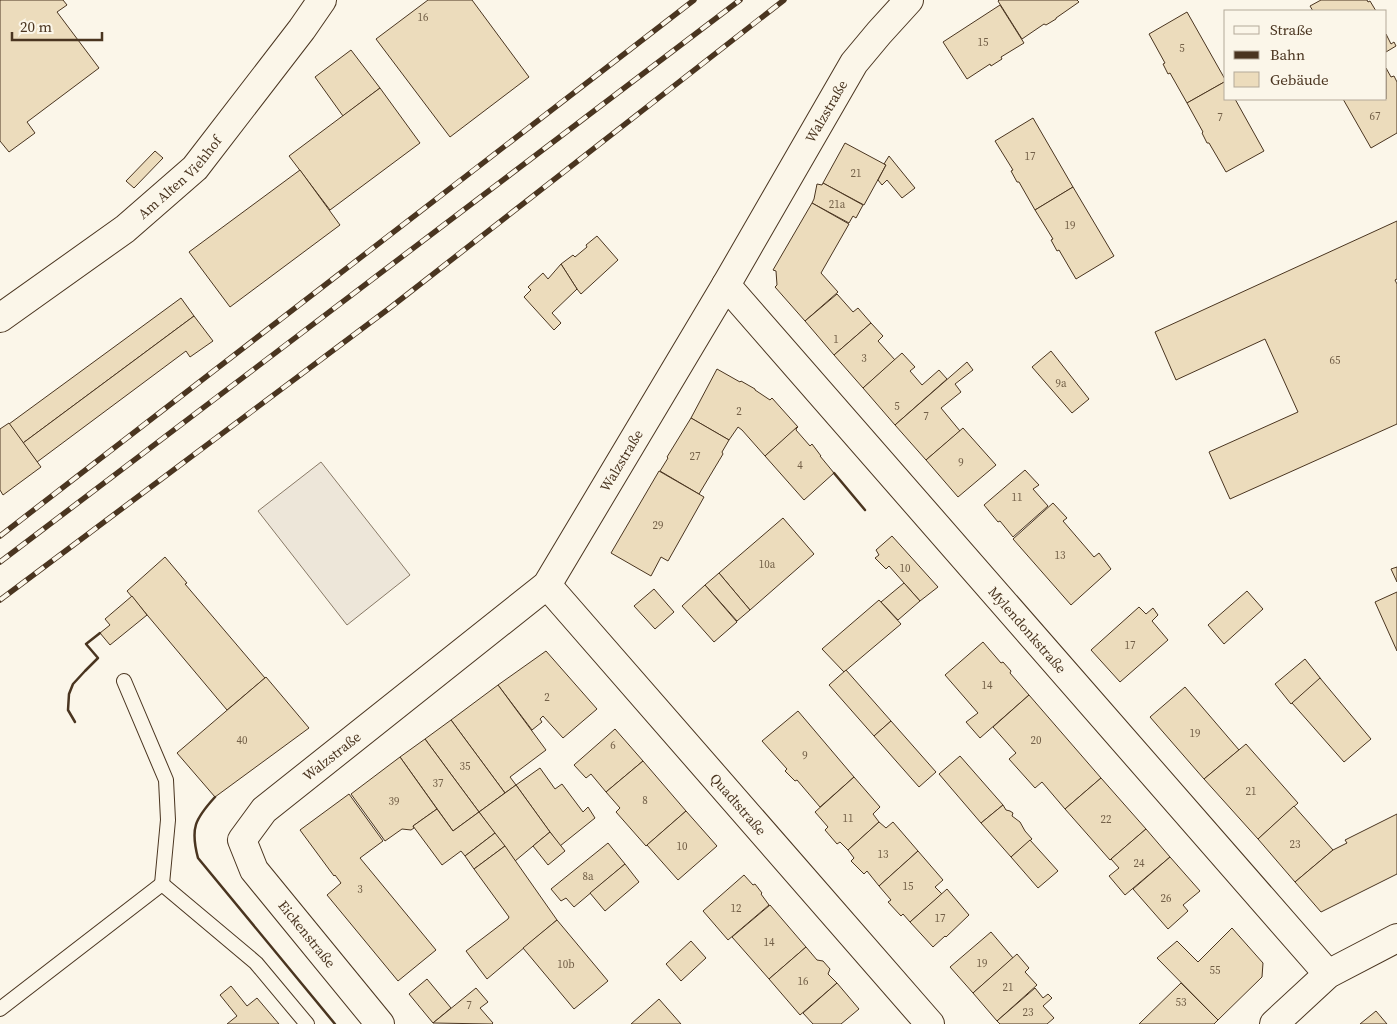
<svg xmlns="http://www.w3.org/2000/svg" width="1397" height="1024" font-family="'Source Serif 4',serif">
	<rect width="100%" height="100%" fill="#fbf6e9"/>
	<!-- garden -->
	<path fill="#ede6d9" stroke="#887966" d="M321 462 410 575 347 625 258 511Z"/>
	<!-- building -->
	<g fill="#ecdcbc" stroke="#4a3520">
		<path d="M0 0H63L67 5 57 12 99 68 27 122 35 133 9 152 0 141Z"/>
		<path d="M428 0H472L529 77 450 137 376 39Z"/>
		<path d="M999 0H1077L1079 2 1056 18V19L1046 25 1044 24 1022 39 998 1Z"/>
		<path d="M1321 0H1367L1368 2 1370 1 1376 11H1313L1310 6Z"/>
		<path d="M1000 5 1024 43 1001 57 1002 59 991 66 990 64 967 79 943 42Z"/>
		<path d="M1187 12 1226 81 1187 103 1170 73 1168 74 1163 64 1165 63 1149 34Z"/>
		<path d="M1386 34 1391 44 1394 42 1396 46 1386 52Z"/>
		<path d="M351 50 380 88 343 116 315 77Z"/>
		<path d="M1386 68 1391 77 1394 76 1397 82V133L1371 148 1343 99H1386Z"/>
		<path d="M1226 81V99H1235L1264 151 1226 172 1209 143H1207L1202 133 1203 132 1187 103Z"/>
		<path d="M380 88 420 143 330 210 289 156Z"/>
		<path d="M1033 118 1073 187 1035 210 1019 182H1017L1011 171 1013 170 995 141Z"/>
		<path d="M845 143 886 165 864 205 823 183Z"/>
		<path d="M155 151 163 158 134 188 126 181Z"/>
		<path d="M889 156 915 188 902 198 887 180 882 185 878 180 886 165 884 164Z"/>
		<path d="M300 170 340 225 230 307 189 252Z"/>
		<path d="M823 183 863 205 856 218 853 216 849 223 812 203 814 199 817 184 822 185Z"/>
		<path d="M1073 187 1114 256 1076 279 1059 250 1057 251 1051 240 1053 239 1035 210Z"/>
		<path d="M812 203 849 224 821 273 838 292 805 321 775 287 777 285 776 271 773 270Z"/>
		<path d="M1397 221V279L1395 280 1397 284V424L1230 499 1209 452 1298 412 1265 339 1176 380 1155 332Z"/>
		<path d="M597 236 618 260 581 294 577 289 561 264 573 255 575 257 587 247 586 245Z"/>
		<path d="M561 264 577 289 552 313 561 323 554 330 524 297 531 290 528 287 543 273 548 279Z"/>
		<path d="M837 294 853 312 858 308 871 323 834 355 805 321Z"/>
		<path d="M181 298 194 316 23 443 9 424Z"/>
		<path d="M194 316 213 341 190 357 186 351 37 462 23 443Z"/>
		<path d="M871 323 883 336 878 341 895 360 863 388 834 355Z"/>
		<path d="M1051 351 1089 399 1072 413 1032 367Z"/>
		<path d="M902 353 915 367 910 371 922 385 939 370 947 379 895 425 863 388Z"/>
		<path d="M967 362 973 370 955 384 961 392 941 408 960 431 926 460 895 425Z"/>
		<path d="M717 369 740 382 741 381 755 389V390L770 400 772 398 798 427 765 456 742 430 738 427 729 440 691 418Z"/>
		<path d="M691 418 729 440 722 452 723 454 699 494 660 471 668 458 667 457Z"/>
		<path d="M9 423 41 467 3 495 0 490V429Z"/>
		<path d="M797 427 796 430 810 446 812 444 821 456H820L834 473 804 500 765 456Z"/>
		<path d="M963 428 996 465 958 497 926 460Z"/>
		<path d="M1025 470 1039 485 1033 489 1048 506 1013 537 1000 521 998 522 984 505Z"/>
		<path d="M659 471 704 497 668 561 661 557 651 576 611 553Z"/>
		<path d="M1053 503 1067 518 1063 521 1094 557 1099 553 1111 569 1071 605 1013 539Z"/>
		<path d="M783 518 814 554 750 610 719 573Z"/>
		<path d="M892 536 938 587 920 601 889 566 886 569 875 558 879 555 876 550Z"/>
		<path d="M165 557 187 583 185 584 265 678 227 710 127 591Z"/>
		<path d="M1397 567V582L1391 569Z"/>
		<path d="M719 573 750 610 737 621 705 585Z"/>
		<path d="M904 583 920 601 898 620 881 602Z"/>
		<path d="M705 585 737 622 714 642 682 606Z"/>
		<path d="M654 589 674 612 655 629 634 606Z"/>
		<path d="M1247 591 1263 609 1224 644 1208 625Z"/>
		<path d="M1397 592V651L1375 602Z"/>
		<path d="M132 596 147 615 110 645 100 633 110 625 105 619Z"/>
		<path d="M879 600 901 624 844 672 822 649Z"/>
		<path d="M1139 607 1146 614 1153 608 1158 615 1152 621 1168 640 1120 682 1091 650Z"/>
		<path d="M983 642 1001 663 1003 662 1011 671 1010 673 1029 695 980 738 966 722 978 713 945 675Z"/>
		<path d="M546 651 597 709 563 738 543 716 540 719 542 722 532 730 498 685Z"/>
		<path d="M1305 659 1321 679 1291 704 1275 684Z"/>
		<path d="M846 670 891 721 874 736 829 685Z"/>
		<path d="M266 677 309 728 215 797 177 753Z"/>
		<path d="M1320 678 1371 739 1344 762 1292 703Z"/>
		<path d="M498 685 546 750 510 777 516 785 505 793 451 720Z"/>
		<path d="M1185 687 1239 750 1204 779 1150 717Z"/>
		<path d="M1029 695 1101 778 1065 809 1042 782 1035 788 1009 759 1016 753 993 727Z"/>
		<path d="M798 711 854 777 820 807 797 780 795 781 785 771 787 769 762 741Z"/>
		<path d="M451 720 505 793 479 812 425 739Z"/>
		<path d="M891 721 936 772 919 787 874 736Z"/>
		<path d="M615 729 643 761 606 792 591 774 586 778 574 765Z"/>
		<path d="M425 739 479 812 453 831 400 757Z"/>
		<path d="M1246 744 1298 803 1258 839 1204 779Z"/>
		<path d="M960 756 1003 805 981 823 939 774Z"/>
		<path d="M400 757 437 809 413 826 414 828 411 830 402 829 385 841 351 794Z"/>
		<path d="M643 761 686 811 646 846 616 812 620 808 606 792Z"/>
		<path d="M540 768 555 789 562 784 583 812 588 807 595 818 560 846 516 785Z"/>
		<path d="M854 777 880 807 873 814 879 822 848 850 840 842 837 844 825 830 828 827 815 812Z"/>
		<path d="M1101 778 1146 829 1110 860 1065 809Z"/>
		<path d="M516 785 550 832 515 861 479 812Z"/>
		<path d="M349 794 383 841 360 858 436 950 398 981 327 895 341 883 335 875 334 876 300 830Z"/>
		<path d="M1003 805 1006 810 1010 811 1013 813 1012 816 1020 822 1025 831 1032 839 1011 857 981 823Z"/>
		<path d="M1294 806 1333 850 1295 882 1258 839Z"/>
		<path d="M437 809 453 831 479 812 495 833 465 856 461 851 442 865 413 826Z"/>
		<path d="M686 811 717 846 678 880 647 845Z"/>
		<path d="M1397 814V874L1321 912 1295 882 1333 850 1347 843 1345 840Z"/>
		<path d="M879 822 886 828 893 822 918 851 879 886 867 871 864 874 851 861 854 858 848 850Z"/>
		<path d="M1146 829 1170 857 1125 895 1109 876 1119 868 1111 859Z"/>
		<path d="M550 832 565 851 548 865 533 846Z"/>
		<path d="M495 833 505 846 474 869 465 856Z"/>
		<path d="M1030 840 1058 871 1038 888 1011 857Z"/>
		<path d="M608 843 625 864 574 907 566 898 561 901 551 889Z"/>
		<path d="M505 846 557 920 487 979 466 951 508 919 509 917 474 869Z"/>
		<path d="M918 851 943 880 935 887 942 894 910 922 903 914 901 916 888 902 891 900 879 886Z"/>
		<path d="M1170 857 1200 891 1183 905 1188 911 1168 929 1133 889Z"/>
		<path d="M625 864 639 882 605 911 590 893Z"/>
		<path d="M744 875 753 885 755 884 762 893 761 894 769 905 728 940 703 911Z"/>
		<path d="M947 889 969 915 946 937 945 936 933 947 910 922Z"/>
		<path d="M770 905 806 947 769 979 732 937Z"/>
		<path d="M557 920 608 981 574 1009 523 948Z"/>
		<path d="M1232 928 1263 963 1262 977 1218 1020 1157 958 1177 941 1198 962Z"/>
		<path d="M991 932 1013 958 973 993 950 967Z"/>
		<path d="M691 941 706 958 681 981 666 964Z"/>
		<path d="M806 947 817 960 823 961 830 969 828 974 837 983 800 1015 769 979Z"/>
		<path d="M1017 954 1029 968 1025 972 1037 985 997 1021 973 993Z"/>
		<path d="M427 979 451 1008 433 1023 409 994Z"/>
		<path d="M837 983 859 1009 841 1024H813L803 1013Z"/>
		<path d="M1181 983 1218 1020 1214 1024H1139Z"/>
		<path d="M231 986 247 1006 257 998 279 1024H227L237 1016 220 995Z"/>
		<path d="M476 988 488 1002 480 1008 493 1023 492 1024 433 1023Z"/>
		<path d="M1035 988 1043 998 1048 994 1052 998 1043 1006 1054 1018 1047 1024H1000L997 1021Z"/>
		<path d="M659 999 681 1024H631Z"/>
		<path d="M1376 1011 1387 1024H1360Z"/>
	</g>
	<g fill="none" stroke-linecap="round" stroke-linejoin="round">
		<defs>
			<g id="service">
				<path d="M124 681 166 780 168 820 162 884"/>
				<path d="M0 1009 162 884 256 963 307 1024"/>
			</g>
			<g id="minor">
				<path id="s1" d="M726 285 1328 974"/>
				<path id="s2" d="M0 318 125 229 195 168 302 29 322 0"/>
				<path id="s3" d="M547 585 930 1024"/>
				<path id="s4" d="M380 1024 254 870 242 840 264 810 547 585 726 285 854 63 879 33 909 0"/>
			</g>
			<path id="tertiary" d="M1274 1024 1328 974 1397 938"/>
		</defs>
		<!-- service casing -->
		<use href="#service" stroke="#4a3520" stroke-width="16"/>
		<!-- minor casing -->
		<use href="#minor" stroke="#4a3520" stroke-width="30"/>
		<!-- tertiary casing -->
		<use href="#tertiary" stroke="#4a3520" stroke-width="30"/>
		<!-- service -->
		<use href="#service" stroke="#fbf6e9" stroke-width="14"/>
		<!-- minor -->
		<use href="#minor" stroke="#fbf6e9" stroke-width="28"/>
		<!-- tertiary -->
		<use href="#tertiary" stroke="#fbf6e9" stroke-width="28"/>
		<defs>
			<g id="rail">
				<path d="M0 536 694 0"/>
				<path d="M0 562 740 0"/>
				<path d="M0 600 391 307 784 0"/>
			</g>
		</defs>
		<!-- rail casing -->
		<use href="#rail" stroke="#4a3520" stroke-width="5.5"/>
		<!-- rail -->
		<use href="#rail" stroke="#fbf6e9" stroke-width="4" stroke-dasharray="11" stroke-linecap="butt"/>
		<!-- wall -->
		<g stroke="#4a3520" stroke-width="2.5">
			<path d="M834 473 865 510"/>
			<path d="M75 722 68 710 69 694 73 684 85 671 98 658 86 644 100 633"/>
			<path d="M215 797C195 819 190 828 198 858L335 1024"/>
		</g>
	</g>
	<g text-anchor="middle" stroke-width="4" stroke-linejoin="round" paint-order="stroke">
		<!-- number labels -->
		<g font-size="11" fill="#725f47">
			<text x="423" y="21">16</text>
			<text x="983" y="46">15</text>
			<text x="1182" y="52">5</text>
			<text x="1375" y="120">67</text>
			<text x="1220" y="121">7</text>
			<text x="1030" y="160">17</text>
			<text x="856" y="177">21</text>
			<text x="837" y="208">21a</text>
			<text x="1070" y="229">19</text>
			<text x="836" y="343">1</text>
			<text x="864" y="362">3</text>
			<text x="1335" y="364">65</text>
			<text x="1061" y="387">9a</text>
			<text x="897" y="410">5</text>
			<text x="739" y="415">2</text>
			<text x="926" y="420">7</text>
			<text x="695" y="460">27</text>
			<text x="961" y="466">9</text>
			<text x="800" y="469">4</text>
			<text x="1017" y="501">11</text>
			<text x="658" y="529">29</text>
			<text x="1060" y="559">13</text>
			<text x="767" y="568">10a</text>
			<text x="905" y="572">10</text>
			<text x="1130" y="649">17</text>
			<text x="987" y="689">14</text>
			<text x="547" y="701">2</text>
			<text x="1195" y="737">19</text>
			<text x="242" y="744">40</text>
			<text x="1036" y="744">20</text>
			<text x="613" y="749">6</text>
			<text x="805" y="759">9</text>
			<text x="465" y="770">35</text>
			<text x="438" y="787">37</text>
			<text x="1251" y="795">21</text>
			<text x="645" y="804">8</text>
			<text x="394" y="805">39</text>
			<text x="848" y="822">11</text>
			<text x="1106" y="823">22</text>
			<text x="1295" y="848">23</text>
			<text x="682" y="850">10</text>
			<text x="883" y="858">13</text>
			<text x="1139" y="867">24</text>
			<text x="588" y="880">8a</text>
			<text x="908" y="890">15</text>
			<text x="360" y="893">3</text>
			<text x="1166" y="902">26</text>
			<text x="736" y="912">12</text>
			<text x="940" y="922">17</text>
			<text x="769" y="946">14</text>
			<text x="982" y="967">19</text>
			<text x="566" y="968">10b</text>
			<text x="1215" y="974">55</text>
			<text x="803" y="985">16</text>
			<text x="1008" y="991">21</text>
			<text x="1181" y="1006">53</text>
			<text x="469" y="1009">7</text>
			<text x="1028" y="1016">23</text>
		</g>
		<!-- street labels -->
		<g font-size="14" fill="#4a3520" stroke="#fbf6e9">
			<text dy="5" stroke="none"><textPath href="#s4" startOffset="1180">Walzstraße</textPath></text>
			<text dy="5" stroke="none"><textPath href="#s2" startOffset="229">Am Alten Viehhof</textPath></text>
			<text dy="5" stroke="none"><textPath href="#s4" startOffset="775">Walzstraße</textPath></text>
			<text dy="5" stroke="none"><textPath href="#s1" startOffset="458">Mylendonkstraße</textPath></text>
			<text dy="5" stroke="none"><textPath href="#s4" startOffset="355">Walzstraße</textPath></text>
			<text dy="5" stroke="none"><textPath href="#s3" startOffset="291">Quadtstraße</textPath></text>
			<text transform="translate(307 934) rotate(51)" y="5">Eickenstraße</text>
		</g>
	</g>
	<!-- legend -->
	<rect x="1224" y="10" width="162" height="90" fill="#fbf6e9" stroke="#b4a999"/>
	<rect x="1234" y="26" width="25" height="8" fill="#fbf6e9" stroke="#b4a999"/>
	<text x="1270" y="35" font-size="15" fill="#4a3520">Straße</text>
	<rect x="1234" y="51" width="25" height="8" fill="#4a3520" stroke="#b4a999"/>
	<text x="1270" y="60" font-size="15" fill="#4a3520">Bahn</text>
	<rect x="1234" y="72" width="25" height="15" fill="#ecdcbc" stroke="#b4a999"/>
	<text x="1270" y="85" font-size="15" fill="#4a3520">Gebäude</text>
	<!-- scale -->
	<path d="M12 32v8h90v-8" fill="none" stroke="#4a3520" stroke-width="2.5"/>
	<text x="20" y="32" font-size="15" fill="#4a3520" stroke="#fbf6e9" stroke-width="4" paint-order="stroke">20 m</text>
</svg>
